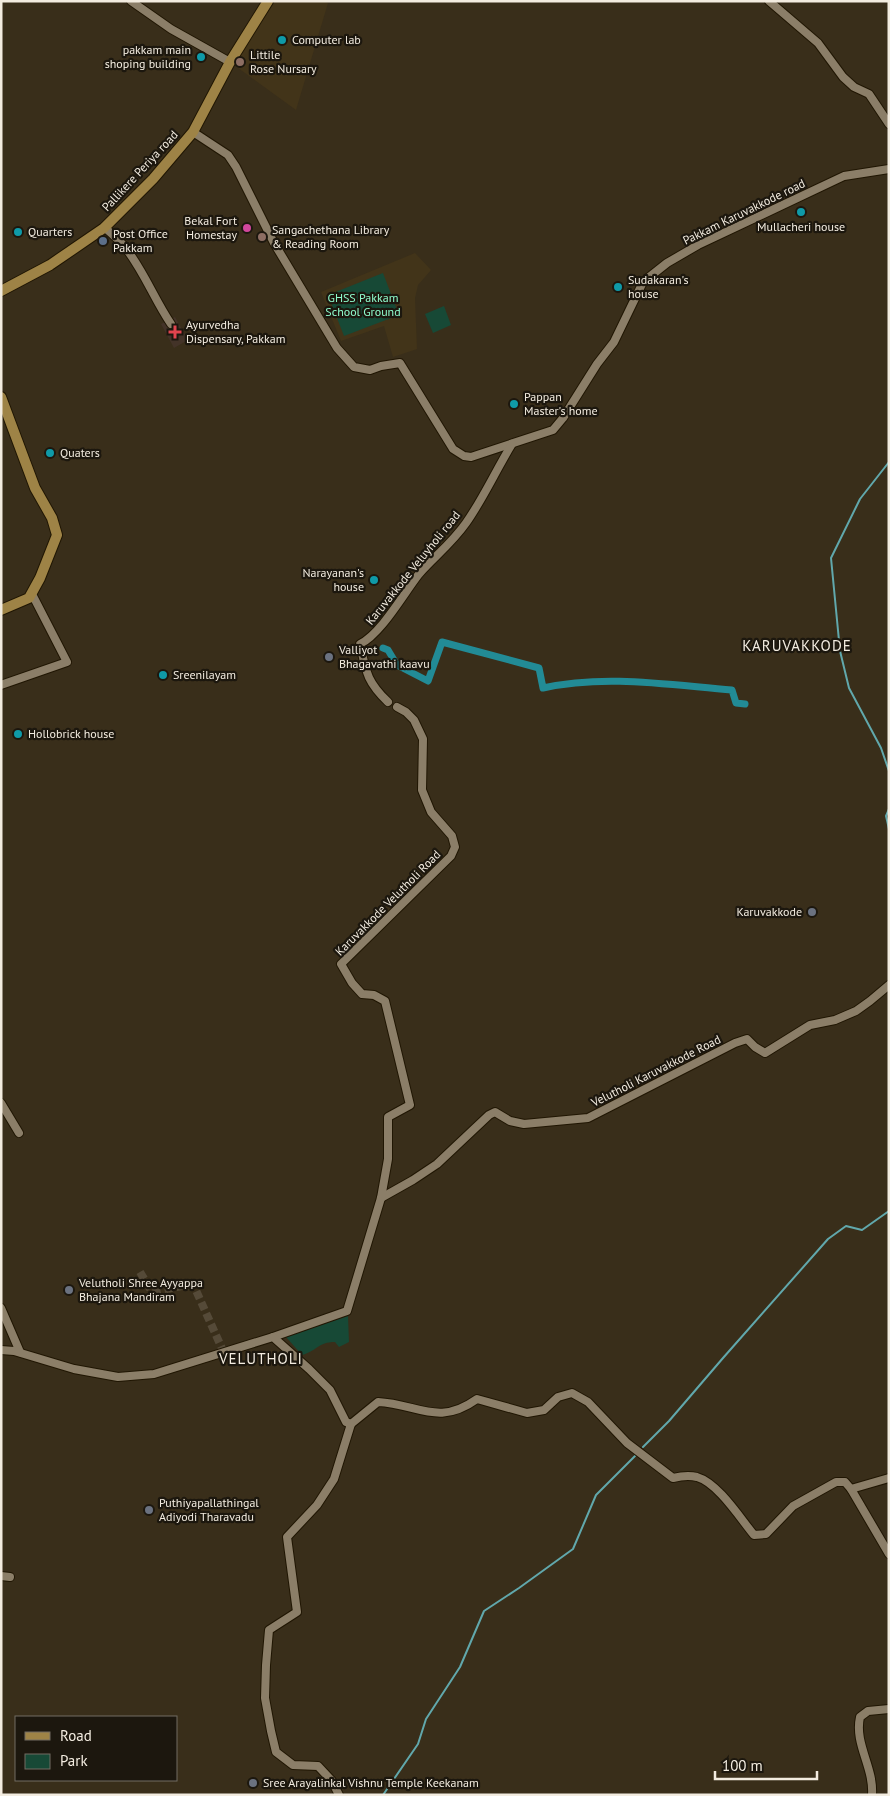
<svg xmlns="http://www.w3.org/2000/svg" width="890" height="1796" font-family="'PT Sans',sans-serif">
	<rect width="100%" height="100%" fill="#392e1a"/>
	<!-- built -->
	<g fill="#423419">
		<path d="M275 1H323L328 3 296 110 234 65 244 47Z"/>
		<path d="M415 253 431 270 418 285 415 298 417 349 393 357 384 326 341 341 321 292Z"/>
	</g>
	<!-- medical -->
	<path fill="#433328" d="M175 317 188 340 174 348 161 324Z"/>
	<!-- green -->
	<g fill="#174936">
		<path d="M383 273 399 315 344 336 328 295Z"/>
		<path d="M444 306 451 325 433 333 425 314Z"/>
		<path d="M348 1316 349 1342 339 1347 335 1342C318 1342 317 1351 302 1355L286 1337Z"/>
	</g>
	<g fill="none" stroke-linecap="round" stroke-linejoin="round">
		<!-- stream -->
		<g stroke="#61a8ac" stroke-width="2">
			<path d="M889 462 860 499 831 558 840 651 849 688 881 748 889 771"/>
			<path d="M889 809 886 816 889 829"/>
			<path d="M643 1447 669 1421 723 1358 828 1239 846 1226 862 1230 889 1211"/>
			<path d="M383 1795 418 1744 426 1719 460 1667 484 1611 519 1588 573 1549 596 1495 635 1456"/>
		</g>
		<!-- canal -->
		<path stroke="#228b96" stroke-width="7" d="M383 648 388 650 397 665 428 681 442 642 539 668 543 688C605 674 670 685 732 690L736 703 745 704"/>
		<!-- minor-tunnel -->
		<path stroke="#554a38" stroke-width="8" stroke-dasharray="8 4" stroke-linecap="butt" d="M140 1272 152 1292 187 1285 194 1286 224 1353"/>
		<defs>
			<g id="minor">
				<path d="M131 1 171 29 230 62"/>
				<path d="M769 1 818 43 843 77 854 87 869 94 889 124"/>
				<path d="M193 132 228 155 236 167 274 243 337 348 354 367 370 370 381 366 400 363 453 449 464 456 471 457 553 430 563 418 597 364 614 342 643 282 667 263 698 245 844 176 889 169"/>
				<path d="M104 227C111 233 118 239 124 246 143 269 154 299 171 324"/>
				<path d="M1 685 67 662 32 594"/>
				<path d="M388 702C367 682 366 672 360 644 381 634 404 593 419 574 434 557 452 543 466 523 483 499 496 470 512 444"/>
				<path d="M1 1103 19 1133"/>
				<path d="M381 1198 413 1180 437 1164 489 1115 495 1112 510 1121 524 1124 588 1118 735 1043 747 1039 755 1047 765 1053 810 1025 835 1020 856 1011 870 1001 889 985"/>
				<path d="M1 1308 20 1352"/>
				<path d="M273 1337 347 1311 381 1198 388 1159V1117L410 1105 385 1001 374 995 362 994 352 983 341 964 451 856 455 847 452 836 431 812 422 790 423 739 414 720 406 712 397 707"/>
				<path d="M1 1350 14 1351 74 1369 118 1377 154 1374 273 1337 309 1369 330 1390 346 1422 351 1424 334 1479 317 1505 287 1537 297 1612 269 1630 266 1665 265 1698 271 1731 276 1752 293 1765 318 1766 332 1781 339 1795"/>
				<path d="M351 1424 378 1402C418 1404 438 1427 477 1399L527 1413 544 1410 558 1397 572 1393 588 1402 627 1443 673 1478C681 1476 689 1475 697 1477 718 1483 740 1518 754 1535L766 1534 793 1506 836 1482H845L851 1489 889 1554"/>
				<path d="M851 1489 889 1478"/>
				<path d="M1 1576 10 1577"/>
				<path d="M872 1795C874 1767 854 1744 860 1717L868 1711 889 1709"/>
			</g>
			<g id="major">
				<path d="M1 291 50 265 104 228 153 179 193 132 230 62 268 1"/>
				<path d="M1 397 35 488 52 518 57 535 40 578 29 598 1 610"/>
			</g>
		</defs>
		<!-- minor casing -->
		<use href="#minor" stroke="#201603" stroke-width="10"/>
		<!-- major casing -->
		<use href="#major" stroke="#201603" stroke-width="12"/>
		<!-- minor -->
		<use href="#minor" stroke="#8b7e68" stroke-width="8"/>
		<!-- major -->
		<use href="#major" stroke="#9e8346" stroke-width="10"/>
	</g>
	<!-- markers -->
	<g fill="#0f9aa8" stroke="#1c170e" stroke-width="2">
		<circle cx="282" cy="40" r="5"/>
		<circle cx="201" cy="57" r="5"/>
		<circle cx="801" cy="212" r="5"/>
		<circle cx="18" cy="232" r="5"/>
		<circle cx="618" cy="287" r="5"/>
		<circle cx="514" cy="404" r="5"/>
		<circle cx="50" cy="453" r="5"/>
		<circle cx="374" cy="580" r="5"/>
		<circle cx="163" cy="675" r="5"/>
		<circle cx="18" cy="734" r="5"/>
	</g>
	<g fill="#8d6e63" stroke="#1c170e" stroke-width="2">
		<circle cx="240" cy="62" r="5"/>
		<circle cx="262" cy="237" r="5"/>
	</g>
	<circle fill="#d1479c" stroke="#1c170e" stroke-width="2" cx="247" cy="228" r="5"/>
	<circle fill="#5c6f8a" stroke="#1c170e" stroke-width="2" cx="103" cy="241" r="5"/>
	<path fill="#e0444e" stroke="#1c170e" stroke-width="2" d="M172.5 324.5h5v5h5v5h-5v5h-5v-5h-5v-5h5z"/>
	<g fill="#6b7280" stroke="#1c170e" stroke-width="2">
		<circle cx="329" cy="657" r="5"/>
		<circle cx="812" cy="912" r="5"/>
		<circle cx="69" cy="1290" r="5"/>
		<circle cx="149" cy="1510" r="5"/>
		<circle cx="253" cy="1783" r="5"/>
	</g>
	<g text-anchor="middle" stroke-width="4.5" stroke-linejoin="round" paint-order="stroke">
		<!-- poi labels -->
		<g font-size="12" fill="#f3ece0" stroke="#1c170e" text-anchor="start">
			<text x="292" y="44">Computer lab</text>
			<text x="191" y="54" text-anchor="end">pakkam main<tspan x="191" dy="14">shoping building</tspan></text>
			<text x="250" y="59">Littile<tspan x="250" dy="14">Rose Nursary</tspan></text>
			<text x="237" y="225" text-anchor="end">Bekal Fort<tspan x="237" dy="14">Homestay</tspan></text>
			<text x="801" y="231" text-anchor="middle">Mullacheri house</text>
			<text x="272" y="234">Sangachethana Library<tspan x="272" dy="14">&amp; Reading Room</tspan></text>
			<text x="28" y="236">Quarters</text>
			<text x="113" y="238">Post Office<tspan x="113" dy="14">Pakkam</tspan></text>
			<text x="628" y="284">Sudakaran's<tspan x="628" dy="14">house</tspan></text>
			<text x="186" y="329">Ayurvedha<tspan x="186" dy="14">Dispensary, Pakkam</tspan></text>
			<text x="524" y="401">Pappan<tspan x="524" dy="14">Master's home</tspan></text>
			<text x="60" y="457">Quaters</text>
			<text x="364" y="577" text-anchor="end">Narayanan's<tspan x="364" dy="14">house</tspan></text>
			<text x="339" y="654">Valliyot<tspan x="339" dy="14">Bhagavathi kaavu</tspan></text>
			<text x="173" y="679">Sreenilayam</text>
			<text x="28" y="738">Hollobrick house</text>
			<text x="802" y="916" text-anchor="end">Karuvakkode</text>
			<text x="79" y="1287">Velutholi Shree Ayyappa<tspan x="79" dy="14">Bhajana Mandiram</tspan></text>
			<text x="159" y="1507">Puthiyapallathingal<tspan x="159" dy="14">Adiyodi Tharavadu</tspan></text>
			<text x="263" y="1787">Sree Arayalinkal Vishnu Temple Keekanam</text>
		</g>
		<!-- street labels -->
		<g font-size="12" fill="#f3ece0" stroke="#1c170e">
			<text transform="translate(140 171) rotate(-47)" y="4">Pallikere Periya road</text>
			<text transform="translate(744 212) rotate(-26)" y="4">Pakkam Karuvakkode road</text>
			<text transform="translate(413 568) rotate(-51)" y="4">Karuvakkode Veluyholi road</text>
			<text transform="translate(388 903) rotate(-45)" y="4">Karuvakkode Velutholi Road</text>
			<text transform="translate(656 1071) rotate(-27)" y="4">Velutholi Karuvakkode Road</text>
		</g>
		<!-- park labels -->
		<g font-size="12" fill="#8ffccd" stroke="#1c170e">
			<text x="363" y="302">GHSS Pakkam<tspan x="363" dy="14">School Ground</tspan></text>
		</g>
		<!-- quarter labels -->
		<g font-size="15" letter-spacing="1" fill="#f3ece0" stroke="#1c170e">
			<text x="797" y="651">KARUVAKKODE</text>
			<text x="261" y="1364">VELUTHOLI</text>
		</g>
	</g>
	<!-- border -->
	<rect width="890" height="1796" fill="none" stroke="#f3ece0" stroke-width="5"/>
	<!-- legend -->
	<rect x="15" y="1716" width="162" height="65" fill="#1c170e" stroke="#726c62"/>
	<rect x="25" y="1732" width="25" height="8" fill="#9e8346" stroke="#726c62"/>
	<text x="60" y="1741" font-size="15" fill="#f3ece0">Road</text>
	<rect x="25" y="1754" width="25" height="15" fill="#174936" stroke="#726c62"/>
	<text x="60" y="1766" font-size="15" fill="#f3ece0">Park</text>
	<!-- scale -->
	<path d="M715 1771v8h102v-8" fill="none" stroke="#f3ece0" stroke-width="2.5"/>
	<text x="722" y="1771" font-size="15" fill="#f3ece0" stroke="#1c170e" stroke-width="4" paint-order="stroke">100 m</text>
</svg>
